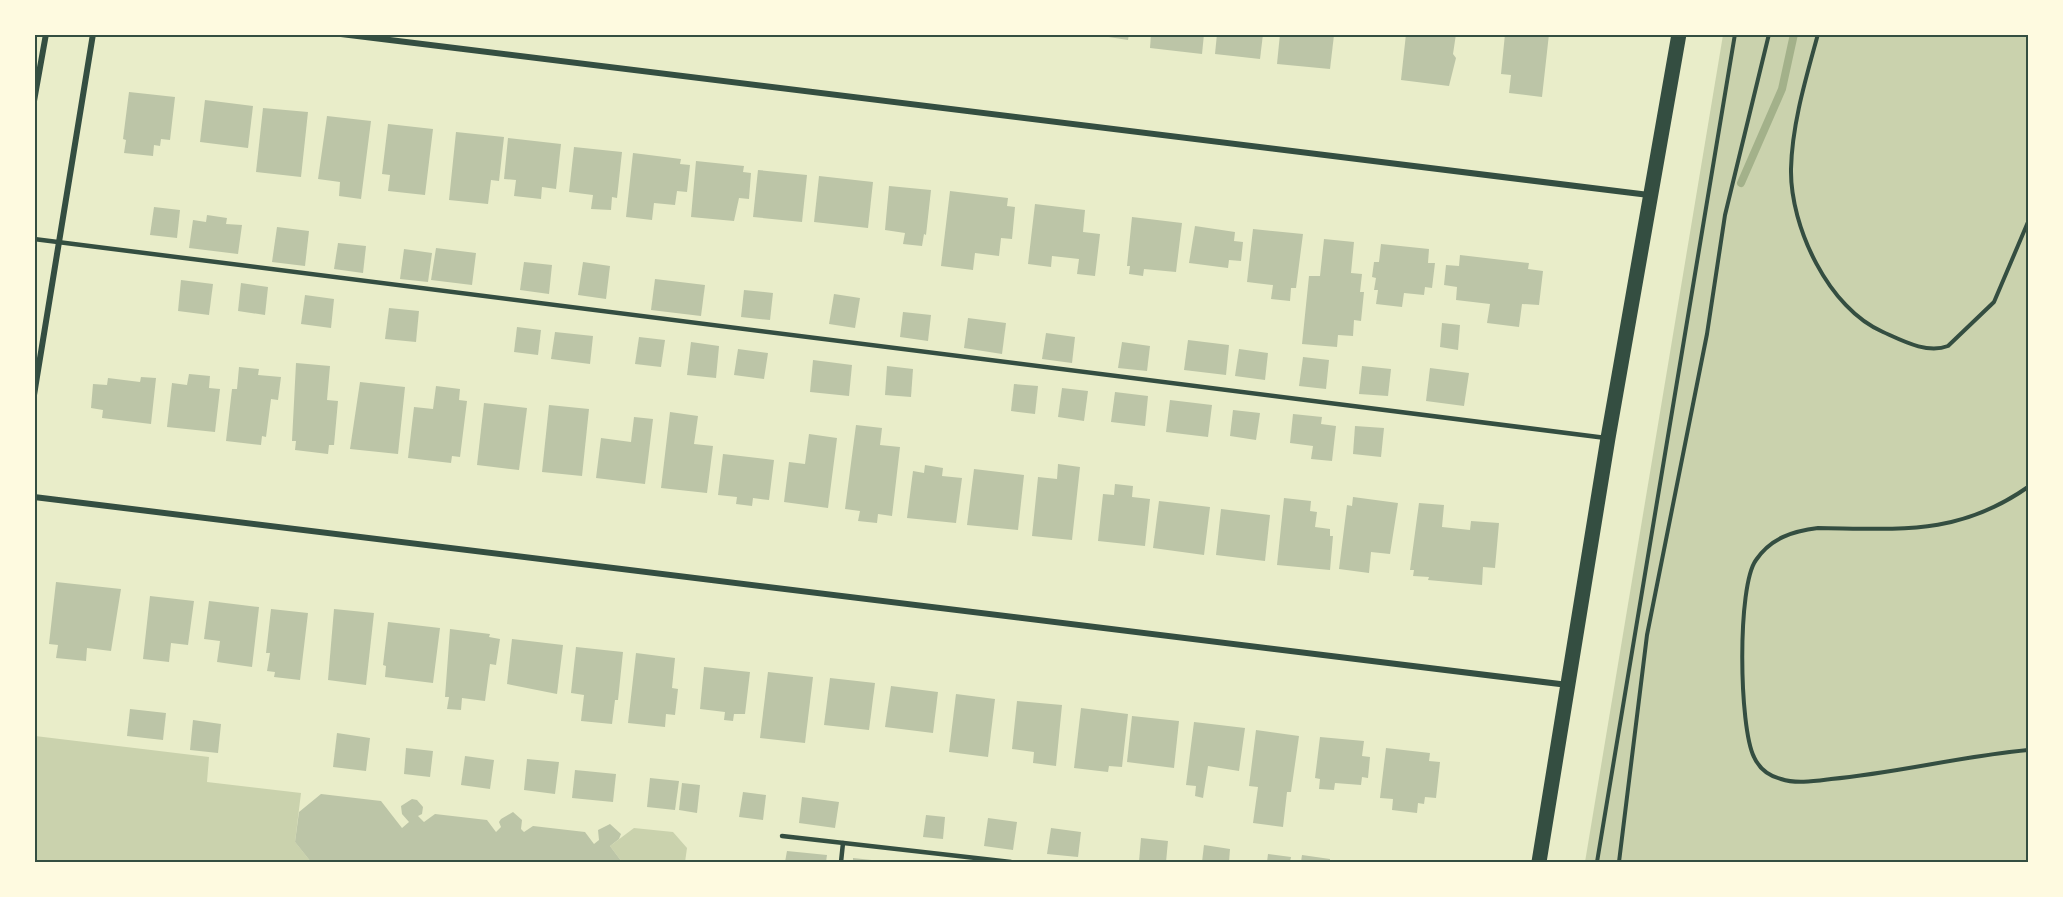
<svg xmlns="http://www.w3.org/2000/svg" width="2063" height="897" font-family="'Nunito Sans',sans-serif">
	<rect width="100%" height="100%" fill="#e9edc9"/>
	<!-- green -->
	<g fill="#cad2ad">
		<path d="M1723 35H2028V862H1585Z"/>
		<path d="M35 736 209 757 207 782 301 793 295 842 311 862H35Z"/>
		<path d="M634 828 673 832 687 848 685 862H622L610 846Z"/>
	</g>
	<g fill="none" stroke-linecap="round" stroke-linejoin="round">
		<!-- stream -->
		<path stroke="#a3b18a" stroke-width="8" d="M1741 183 1782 89 1794 34"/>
	</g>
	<!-- building -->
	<g fill="#bcc5a7">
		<path d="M1089 34H1129L1128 40Z"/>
		<path d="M1151 34H1204L1202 54 1150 48Z"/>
		<path d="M1217 34H1263L1260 59 1215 54Z"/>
		<path d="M1280 34 1334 35 1330 69 1277 64Z"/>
		<path d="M1406 34H1456L1453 54 1456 58 1449 86 1401 80Z"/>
		<path d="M1505 34H1549L1542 97 1509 93 1511 75 1501 74Z"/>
		<path d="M129 92 175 97 170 140 161 139 160 146 154 145 153 156 124 153 126 140 123 139Z"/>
		<path d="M205 100 253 106 248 148 200 142Z"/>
		<path d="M263 108 308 112 301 177 256 172Z"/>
		<path d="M327 116 371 121 361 199 339 196 340 182 318 179Z"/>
		<path d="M388 124 433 129 425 195 388 191 390 175 382 174Z"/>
		<path d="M456 132 504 137 499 181 491 180 488 204 449 200Z"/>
		<path d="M508 138 561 144 556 189 542 187 541 199 514 196 516 180 504 179Z"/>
		<path d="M574 147 622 152 617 198 612 197 611 210 591 209 593 195 569 192Z"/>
		<path d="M633 153 681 159 680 164 690 165 687 192 677 191 675 205 654 203 652 220 626 217Z"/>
		<path d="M696 161 744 166 743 172 751 173 749 199 739 198 734 221 691 217Z"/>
		<path d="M758 170 807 175 802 222 753 217Z"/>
		<path d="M819 176 873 182 868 228 814 222Z"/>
		<path d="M889 186 931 190 926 235 924 234 922 246 903 244 905 233 885 230Z"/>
		<path d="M950 191 1008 198 1007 206 1015 207 1012 239 1001 238 999 256 975 253 973 270 941 266Z"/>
		<path d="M1035 204 1085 210 1083 232 1100 234 1095 276 1077 274 1079 259 1052 256 1051 267 1028 264Z"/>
		<path d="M154 207 180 210 177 238 150 235Z"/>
		<path d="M207 215 227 218 226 224 242 225 238 254 189 248 193 220 206 222Z"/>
		<path d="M1132 217 1182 223 1176 272 1144 269 1143 276 1129 274 1130 266H1127Z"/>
		<path d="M1195 226 1235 232 1234 241 1243 242 1241 261 1229 260 1228 268 1189 263Z"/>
		<path d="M277 227 309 231 305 266 272 262Z"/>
		<path d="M1253 229 1303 234 1296 288H1291L1290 301 1271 299 1273 285 1247 282Z"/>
		<path d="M1324 239 1354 242 1351 273 1362 274 1360 292H1364L1361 321 1354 320 1353 336 1338 335 1337 347 1302 344 1309 276H1320Z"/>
		<path d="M338 243 366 246 363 273 334 269Z"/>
		<path d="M1381 244 1429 249 1428 263H1435L1432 288 1425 287 1424 295 1404 293 1402 307 1376 304 1378 290H1374L1376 278 1372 277 1374 262H1379Z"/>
		<path d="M436 248 476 253 472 285 431 280Z"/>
		<path d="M404 249 432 253 428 282 400 279Z"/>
		<path d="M1460 255 1529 263 1528 269 1543 271 1539 305 1522 304 1519 327 1487 323 1490 304 1456 300 1457 287 1444 285 1446 265 1459 266Z"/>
		<path d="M524 262 552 265 549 294 520 290Z"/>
		<path d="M583 262 610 266 606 299 578 295Z"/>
		<path d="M655 279 705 285 701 316 651 310Z"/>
		<path d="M181 280 213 284 209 315 178 311Z"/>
		<path d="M241 283 268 287 265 315 238 311Z"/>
		<path d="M744 290 773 293 770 320 741 317Z"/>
		<path d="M834 294 860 298 855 328 829 324Z"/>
		<path d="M305 295 334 299 331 328 301 324Z"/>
		<path d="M389 308 419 311 416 342 385 339Z"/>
		<path d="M903 312 931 315 928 341 900 337Z"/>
		<path d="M968 318 1006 323 1002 354 964 348Z"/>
		<path d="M1442 323 1460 325 1458 350 1440 347Z"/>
		<path d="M517 327 541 330 538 355 514 352Z"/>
		<path d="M555 332 593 336 590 364 551 359Z"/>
		<path d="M1046 333 1075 337 1072 363 1042 359Z"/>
		<path d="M639 337 665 340 661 367 635 364Z"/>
		<path d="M1188 340 1229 345 1226 375 1184 370Z"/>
		<path d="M691 342 719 346 716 378 687 375Z"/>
		<path d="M1122 342 1150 346 1147 371 1118 368Z"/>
		<path d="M738 349 768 353 764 379 734 375Z"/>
		<path d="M1239 349 1268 353 1265 380 1235 376Z"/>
		<path d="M1303 357 1329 360 1326 389 1299 386Z"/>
		<path d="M813 360 852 365 849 396 810 392Z"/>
		<path d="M296 363 330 366 327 400 338 401 334 445H329L328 454 295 450 296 441H292Z"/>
		<path d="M887 366 913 369 911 397 885 395Z"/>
		<path d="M1362 366 1391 369 1388 396 1359 394Z"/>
		<path d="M239 367 259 369 258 375 281 377 278 400 271 399 266 437 262 436 261 445 226 441 232 389H237Z"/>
		<path d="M1430 368 1469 373 1464 406 1426 401Z"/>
		<path d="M189 374 210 376 209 388 220 389 215 432 167 427 172 383 187 385Z"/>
		<path d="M141 377 156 378 151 424 102 418 103 410 91 408 93 384 107 385 108 378 140 382Z"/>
		<path d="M360 382 405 387 398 454 350 449Z"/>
		<path d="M1014 384 1038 386 1035 414 1011 411Z"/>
		<path d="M436 386 460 389 459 400 467 401 460 457 452 456 451 463 408 458 414 407 433 409Z"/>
		<path d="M1062 388 1088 391 1084 421 1058 417Z"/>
		<path d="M1115 392 1148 396 1145 426 1111 422Z"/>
		<path d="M1170 400 1212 405 1208 437 1166 432Z"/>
		<path d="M484 403 527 408 519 470 477 465Z"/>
		<path d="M549 405 589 409 582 476 542 472Z"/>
		<path d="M1233 410 1260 413 1256 440 1230 436Z"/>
		<path d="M670 412 698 416 694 444 713 446 707 493 661 488Z"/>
		<path d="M1293 414 1322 417 1321 424 1336 426 1332 461 1311 459 1313 446 1290 443Z"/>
		<path d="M634 417 653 419 645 484 596 478 601 438 631 442Z"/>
		<path d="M856 425 882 428 880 445 900 447 892 516 878 514 877 523 858 521 860 511 845 509Z"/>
		<path d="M1355 426 1384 428 1381 457 1353 454Z"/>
		<path d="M809 434 837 438 828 508 784 502 789 462 805 464Z"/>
		<path d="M723 454 774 460 769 500 753 498 752 506 736 504 737 497 718 495Z"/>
		<path d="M1058 464 1080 467 1072 540 1032 536 1038 477 1057 479Z"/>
		<path d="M925 465 943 468 942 476 962 478 956 523 907 518 913 471 924 473Z"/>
		<path d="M974 469 1024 475 1018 530 967 525Z"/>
		<path d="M1115 484 1133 486 1132 497 1150 499 1145 546 1098 541 1103 494 1114 495Z"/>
		<path d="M1353 497 1398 503 1390 554 1371 552 1369 573 1339 569 1347 505 1352 506Z"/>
		<path d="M1284 498 1311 501 1310 511 1317 512 1315 527 1330 529V536H1333L1330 570 1277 565Z"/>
		<path d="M1159 501 1210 507 1204 555 1153 548Z"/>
		<path d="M1419 503 1444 505 1442 527 1470 530 1471 521 1499 523 1495 568 1483 567 1482 585 1428 580 1429 577 1413 576 1414 570H1410Z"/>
		<path d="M1221 509 1270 515 1265 561 1216 555Z"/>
		<path d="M56 582 121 589 111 651 87 648 86 661 56 658 58 645 49 644Z"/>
		<path d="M150 596 194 601 188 645 171 643 169 662 143 659Z"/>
		<path d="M209 601 259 607 252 667 217 662 220 641 204 639Z"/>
		<path d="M271 609 308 613 300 680 274 677 275 672 267 671 270 653H266Z"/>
		<path d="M334 609 374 613 366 685 328 680Z"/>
		<path d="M388 622 440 628 433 683 385 677 386 666 383 665Z"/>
		<path d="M450 629 490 634 489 637 500 639 496 665 490 664 485 701 462 698 461 710 447 709 449 697H445Z"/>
		<path d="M512 639 563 645 557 694 507 684Z"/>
		<path d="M576 647 623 652 618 700H615L612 724 581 721 584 695 571 693Z"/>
		<path d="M636 653 675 658 672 688 678 689 675 715 666 714 665 727 628 723Z"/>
		<path d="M704 667 750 672 745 714H734L733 721 724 720 725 712 700 709Z"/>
		<path d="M768 672 813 677 805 743 760 738Z"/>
		<path d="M830 678 875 683 869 730 824 725Z"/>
		<path d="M891 686 938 692 933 733 885 727Z"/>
		<path d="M956 694 995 699 988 757 949 752Z"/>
		<path d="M1017 701 1062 705 1056 766 1033 763 1034 752 1012 749Z"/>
		<path d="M1081 708 1128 714 1122 767 1109 766 1108 772 1074 768Z"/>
		<path d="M130 709 166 713 163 740 127 736Z"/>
		<path d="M1132 716 1179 721 1174 768 1127 762Z"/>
		<path d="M193 720 221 724 218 753 190 750Z"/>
		<path d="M1194 722 1245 728 1239 771 1208 766 1203 798 1195 796 1196 786 1186 785Z"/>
		<path d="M1256 730 1299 736 1291 792H1287L1283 827 1253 823 1258 787 1249 786Z"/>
		<path d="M337 733 370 738 366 771 333 767Z"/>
		<path d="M1320 737 1364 741 1362 756 1370 757 1368 778 1362 777 1361 785 1335 783 1334 790 1319 789 1320 779 1315 778Z"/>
		<path d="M406 748 433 751 430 777 404 774Z"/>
		<path d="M1386 748 1430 753 1429 761 1440 762 1436 798 1425 797 1424 804 1418 803 1417 813 1392 810 1393 799 1380 798Z"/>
		<path d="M465 756 494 760 490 789 461 785Z"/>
		<path d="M527 759 559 762 555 794 524 790Z"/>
		<path d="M575 770 616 774 613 802 572 798Z"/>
		<path d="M650 778 679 781 675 810 647 807Z"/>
		<path d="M682 783 700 785 697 813 679 810Z"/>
		<path d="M743 792 766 795 763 820 739 817Z"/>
		<path d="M321 794 381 801 402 828 409 822 402 814 401 806 412 799 417 800 423 807 422 814 418 816 424 822 435 814 487 820 496 832 501 827 499 822 501 819 513 812 522 820 521 829 524 832 533 826 585 832 594 844 599 840 598 830 610 824 621 834 619 839 610 846 622 862H311L295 842 299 812Z"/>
		<path d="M802 797 839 802 835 828 799 823Z"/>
		<path d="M926 815 945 817 943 839 923 837Z"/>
		<path d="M988 818 1017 822 1013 850 984 846Z"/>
		<path d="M1051 828 1081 832 1078 857 1047 854Z"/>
		<path d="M1141 838 1168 841 1166 862H1139Z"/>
		<path d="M1204 845 1230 849 1229 862H1202Z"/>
		<path d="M787 851 827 855 826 862H785Z"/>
		<path d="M1268 854 1291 857 1290 862H1267Z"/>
		<path d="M1302 855 1330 859V862H1301Z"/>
		<path d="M853 858 881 861 880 862H853Z"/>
	</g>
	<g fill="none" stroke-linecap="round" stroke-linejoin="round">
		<!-- path -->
		<g stroke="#344e41" stroke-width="4">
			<path d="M1818 34C1806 78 1792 124 1791 169 1790 227 1829 309 1883 332 1903 341 1927 354 1948 346L1994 302 2028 222"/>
			<path d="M2028 487C1958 536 1900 529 1818 528 1793 531 1771 538 1756 560 1737 586 1739 727 1754 757 1759 768 1769 776 1781 779 1796 784 1815 781 1831 779 1897 773 1962 756 2028 750"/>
			<path d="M1597 862 1735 34"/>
			<path d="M1619 862 1647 635 1707 334 1725 215 1769 34"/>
		</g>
		<!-- service -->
		<g stroke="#344e41" stroke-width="4.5">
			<path d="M34 239 1606 438"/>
			<path d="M782 836 1011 862"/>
			<path d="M841 862 843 843"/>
		</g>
		<!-- minor -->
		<g stroke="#344e41" stroke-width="6">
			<path d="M341 34 1649 195"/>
			<path d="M34 101 46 34"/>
			<path d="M34 395 93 34"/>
			<path d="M34 497 1568 685"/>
		</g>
		<!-- primary -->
		<path stroke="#344e41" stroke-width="15" d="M1539 862 1608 438 1679 34"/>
	</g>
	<!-- border -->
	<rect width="2063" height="897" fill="none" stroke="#fefae0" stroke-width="72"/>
	<rect x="36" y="36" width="1991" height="825" fill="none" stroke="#344e41" stroke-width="2"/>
</svg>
